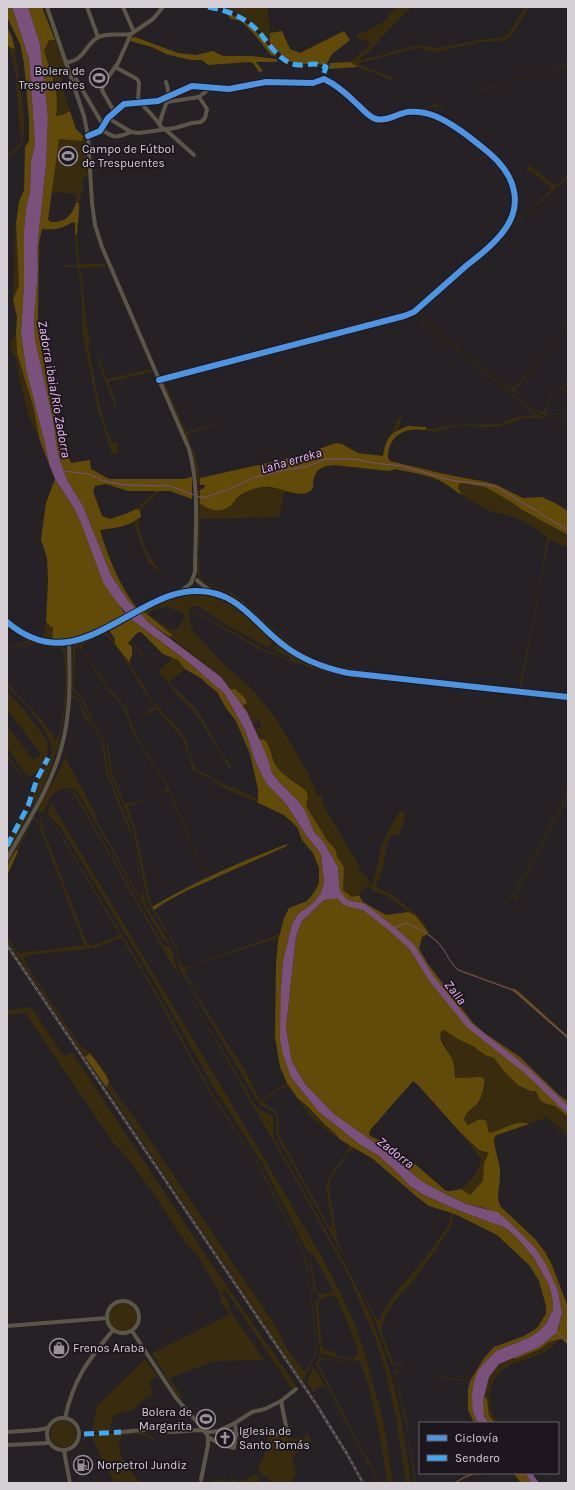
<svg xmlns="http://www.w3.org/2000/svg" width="575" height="1490" font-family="Karla,sans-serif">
	<rect width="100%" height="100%" fill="#252125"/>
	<!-- green -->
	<g fill="#392c0e" fill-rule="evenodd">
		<path d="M219 7H268L270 43 252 23 241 14Z"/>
		<path d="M396 7H412L397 21 368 53 359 59 362 60 419 45 438 48 479 40 501 38 508 34 525 7H529L516 29 508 39 501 41 480 42 436 52 417 48 360 63V65L393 78 394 81 358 67 350 62 370 45 367 40H360L356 36 382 23Z"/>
		<path d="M49 40H55L66 69C56 79 67 100 70 111L62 115 56 116 57 111 53 77 44 51Z"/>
		<path d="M9 47 15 49C17 67 30 132 21 145 18 150 12 153 7 157V155C16 147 25 144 20 130L15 71Z"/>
		<path d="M568 63V64L478 92 476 94 475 92Z"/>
		<path d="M436 104 458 119V120C448 113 439 103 427 108V111C457 123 512 158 518 192 520 205 511 216 510 227L551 190V188L539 177 526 169 529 165 556 186 568 176V178L503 234C507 225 515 213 516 203 523 158 456 129 425 111V108Z"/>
		<path d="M83 136H85L88 177H83V188L79 203H76V194L52 192 54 167 59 139 81 141Z"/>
		<path d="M568 180 417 312 508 386 512 388 518 384 568 325 515 390V392L537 410 543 412 550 399 568 381V383L551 399 545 413 548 414 568 415H545L540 413 416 312Z"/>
		<path d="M16 223 19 285 13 300 15 239Z"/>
		<path d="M77 234 79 264H105L106 267 80 268C85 293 84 318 90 343L88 344C94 377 99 411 111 442H117L118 454H112L98 410 83 337 81 283 77 267H65L66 265H77L75 235Z"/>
		<path d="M414 314 541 417 568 418H525L504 425 494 427 457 426 435 432 426 430V427L432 429 456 425 499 424 516 417 534 415 535 414 414 315 310 344 255 357 166 382 165 384 185 430 187 432 242 417 191 433 188 435 191 445 190 446 163 384V381L267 353 359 330Z"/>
		<path d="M16 332 17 353 33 406 40 441 28 414 20 381 16 358 11 351 10 343Z"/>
		<path d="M97 354C103 361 102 372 108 379L151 369 152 372 108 382 115 399 117 412 102 373Z"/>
		<path d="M404 412C399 423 401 429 391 436L397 420Z"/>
		<path d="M193 448C197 460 200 473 200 485H198L195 464 191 449Z"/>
		<path d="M462 483 485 487 510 501 524 511 568 535V547L549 540 521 688V689L568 694V696L384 675 340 668 316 661 318 660 337 666 387 674 519 688 538 596 547 537 523 521 507 515 489 511 460 494 461 492 458 489V485Z"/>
		<path d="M263 487 286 490 284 493 279 517 201 519H200L199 551H197V512L200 511V509L198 508 197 491 201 489 200 490V504L215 511 225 508 233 504 237 498 250 490Z"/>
		<path d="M157 490H161L140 510 136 509Z"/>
		<path d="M137 520C143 540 144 553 159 569V572L148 562 140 541 134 522Z"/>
		<path d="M199 555 200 576 203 581 234 594 244 602 291 645 313 658 311 659 283 642 240 601 224 591 202 582 197 572V556Z"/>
		<path d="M197 594C232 598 248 616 272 639L273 642 268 648 225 624 198 606 189 607V610H193L264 649 288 659 290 658 289 657 273 650 275 646 278 644 310 665 333 672 365 677 364 680 327 673 287 660 259 649 194 612 191 611 189 613 191 627 196 634 223 663 253 690 278 721 308 773 318 796 324 794 322 800 323 804 360 867 359 869 368 879 370 884H372L376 872 380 849 389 829 400 811 405 812V819L399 835H393L389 838 383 866 376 887 394 896 420 918 426 926 430 934 441 943 450 959 458 968 510 987 513 988V991L463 973C448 965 447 953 437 942 434 939 430 937 426 935L428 932 415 915 408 912 388 896 375 892 368 886 361 891 359 895 352 897 343 890 344 868 342 863 338 859 335 849 327 840 306 806 308 797 297 783 285 777 276 766 269 745 265 740 259 739 254 727 260 728V717L257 723 253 724 242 706 247 703 235 689H230L221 677 170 637 172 635 143 611C160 602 177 596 197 594ZM167 607 183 613 185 617 176 630H171L149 615 150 612 156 609Z"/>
		<path d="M46 622 53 628 52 641 42 639Z"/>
		<path d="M7 625 20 635 31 640 30 642 20 645 10 646V645L26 642 27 641 7 627Z"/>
		<path d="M105 630 112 639 115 640 128 662 132 655 130 662 131 666 154 703 176 726 187 741 189 754 196 769 230 788 232 787 258 799V803L224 788 211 779 197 773 193 770 183 739 157 709 134 721 155 707 143 690 123 656 107 635H100L82 645V650L109 688 126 707 135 733 168 786 205 873H204L169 792 167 791 128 807 136 831 151 904 177 947 181 966 188 967 280 934 279 938 246 948 185 969V972L193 989 246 1072 260 1100 287 1083 290 1088 284 1087 262 1101C265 1105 270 1106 273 1109 282 1117 278 1126 279 1135L330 1228 332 1223 326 1187C328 1174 342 1160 349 1149L348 1144 356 1148 349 1152 331 1178 329 1189 338 1243 377 1320H379L383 1311 397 1291 423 1261 449 1225 451 1213 455 1214C452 1218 453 1220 452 1224 449 1232 441 1238 438 1247L414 1280 396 1300 386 1314 382 1326 381 1330 393 1363 407 1368 471 1378V1379L397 1366 391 1364 374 1318 353 1273 277 1137V1120L275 1114 274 1112 260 1105 253 1094 179 968C178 962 178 953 175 947 167 930 153 916 147 899L133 828 111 776 107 748 105 739 90 718 80 696 72 691V690L73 647 75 644ZM77 647H79L108 690 123 706 133 733 167 787 166 789C157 794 133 807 124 802L112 772 109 749 106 739 93 721 82 696 75 691 74 688 75 650Z"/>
		<path d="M130 640 141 651 157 670H159L171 660V657L178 660 185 669 169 682 195 708 203 720 223 756 229 762V764L231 767 229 768 196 714 135 650 132 649 133 647C145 658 161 682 173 687L144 656 129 641Z"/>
		<path d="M34 641 63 647 66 649C68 658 67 668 67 677 67 727 56 760 35 805H33L31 803C33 794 36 785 40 776 43 769 49 762 51 754 56 734 21 699 7 686V683L42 720 56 740C65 733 68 660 62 649L34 644 24 647 7 648 29 645Z"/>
		<path d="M369 678 386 679 568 699V701L417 683 369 680Z"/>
		<path d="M7 691 23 708 47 741 48 755 40 768 31 777 26 775 7 747V725L33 760 40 756V753L7 709Z"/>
		<path d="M71 695H73L78 698 86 715 97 731 104 744 110 778 130 827 145 901 148 909 170 943 164 941 77 791C67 784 56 790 50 799 47 804 46 809 43 813L39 812 38 809C47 790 61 772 67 751 72 733 71 714 71 695ZM72 698H74L77 699 80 704 84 717 95 730 102 743 106 772 131 836 142 891 141 899 97 821 94 811 66 759 70 741Z"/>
		<path d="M7 754C14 765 30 783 30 796L16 831 7 845C11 831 34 804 28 788 23 777 14 768 7 757Z"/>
		<path d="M568 789V790L511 899H510L509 898 512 895Z"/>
		<path d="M68 790 73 791 76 794 163 945 171 947 172 949 177 971 180 978 255 1105 261 1110 272 1115C275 1123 272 1130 274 1138L347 1268 368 1310 383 1349 394 1385 401 1419 411 1483H406L396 1417 385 1369 375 1338 349 1277 304 1195 89 820 73 793 66 791Z"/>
		<path d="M568 794V797L516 896 517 901 513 899Z"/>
		<path d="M54 800 53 806 230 1101 321 1255 338 1288 357 1329 368 1363 369 1370 383 1420 393 1483H387L380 1438 373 1405 368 1384 361 1366 360 1360 357 1361 322 1355 320 1352 315 1302 320 1298 314 1290 309 1258 311 1255 310 1251H307L262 1163 216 1091 145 966 61 828C57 823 49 817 47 812ZM311 1255 314 1256 332 1288V1292L323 1294 318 1293 316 1290 310 1257ZM331 1295 336 1297 339 1303 357 1347V1355L353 1359 336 1355V1352L325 1350 322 1346 318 1305 319 1301Z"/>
		<path d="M27 811H30V813L7 855V847Z"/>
		<path d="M34 816 40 826 41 825 39 819 40 818 53 823 56 826 153 986 209 1088 253 1156 258 1162 297 1238 305 1255 308 1266 317 1346 316 1355 303 1382 106 1087 109 1082 121 1101 128 1108 273 1322 287 1348 302 1369 305 1371 313 1359 316 1346 308 1273 302 1250 258 1165 208 1090 149 983 124 942 122 939H118L95 948 38 954 25 956 24 959 29 969 81 1046 90 1053 85 1057 7 941V936L16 951 20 953 84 945V944L40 828 35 819H34L31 823 18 851 16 850 7 866V863ZM43 820 50 822 54 825 120 935 119 936 94 945H90L87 943 46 837 41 821Z"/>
		<path d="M31 1007 64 1056 72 1052 215 1269 297 1387 292 1389 226 1291 223 1289 222 1293 228 1300 231 1312 264 1360 215 1361 170 1378 183 1399 180 1400 152 1353 230 1314 222 1304 220 1293 197 1255 187 1245 151 1190 120 1149 116 1147 25 1013 7 1015V1010Z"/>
		<path d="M444 1030 458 1039 473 1046 485 1055 494 1058 503 1070 536 1091 540 1100 544 1103 555 1106 568 1117V1134L545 1116 543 1118 568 1136V1138L545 1120 541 1119 529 1124C515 1119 502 1131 488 1133L485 1121 480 1119 469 1125 464 1120 465 1114 480 1102 486 1083 481 1077 455 1078 452 1060 440 1035 441 1032Z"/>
		<path d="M298 1099C308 1107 316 1118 325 1126 331 1130 335 1133 339 1139 322 1127 309 1117 298 1099Z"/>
		<path d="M459 1131 479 1150 489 1153 484 1163 483 1181 470 1195 461 1189C472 1181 479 1171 481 1159Z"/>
		<circle cx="123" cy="1317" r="14"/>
		<path d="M557 1341C539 1367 499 1353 490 1391 487 1403 491 1413 498 1423H495L489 1416 487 1399 484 1397 489 1377 499 1364 514 1357 516 1359 540 1349 549 1342Z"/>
		<path d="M319 1357 357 1363 358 1364 322 1359 320 1361 319 1365 365 1455 368 1458 379 1483H378L317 1366 316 1363Z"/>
		<path d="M145 1359 157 1376 149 1382 154 1395C140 1399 142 1404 132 1410 126 1413 119 1412 113 1416L110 1428 113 1431 92 1432 97 1406Z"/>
		<path d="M312 1369H316L319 1375 376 1483 324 1386 318 1388 313 1392 307 1382Z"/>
		<path d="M396 1370 470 1381C453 1384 408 1366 395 1373L406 1417 416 1483H414L408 1434 394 1372Z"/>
		<circle cx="63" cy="1434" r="13"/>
		<path d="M306 1430 311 1441 292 1457 296 1474 292 1481 296 1483H273L258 1471 262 1459 264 1457 268 1436 283 1437 287 1435 288 1438H305Z"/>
		<path d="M142 1432 154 1438V1442C147 1432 133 1434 123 1435 110 1449 132 1473 141 1483H115L105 1465 91 1436 86 1437 81 1448 72 1457 71 1467V1457L80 1448 85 1436 86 1435Z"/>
		<path d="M468 1473H488C482 1475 477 1475 472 1476 465 1478 460 1483 453 1483Z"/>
		<path d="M256 1474 260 1479 258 1483H202L220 1480 230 1482V1478L240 1482Z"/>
	</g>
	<!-- forest -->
	<g fill="#624b08" fill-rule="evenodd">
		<path d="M7 7H12L29 59 35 144 31 162 30 191 26 209 24 231V285L21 333 26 369 45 444 49 464 40 441 33 406 17 353 16 332 17 317 13 300 19 285 16 223 19 202 24 190 25 147 29 141V119L24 64 20 44 7 17Z"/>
		<path d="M28 7H42L55 40H49L44 51C51 73 60 93 56 116L62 115 70 111 76 129 83 136 82 141 59 139 48 220 51 222C65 222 71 217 76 203H79C80 214 77 224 77 234L75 235V223L72 222C63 229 53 230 42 229L39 243 38 318 41 346 50 396 64 447 71 463 90 460 91 469 109 479H183L192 477V499L170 491H128L106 484 95 486 93 491 102 516 110 519 128 513 136 509 140 510 141 517C128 527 115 528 100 530 108 557 120 587 137 608L135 610 128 601 111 575 83 506 67 480 60 461 56 443 53 420 35 339 34 319 38 269 37 250 46 165 48 117 40 44Z"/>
		<path d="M227 14H229C249 21 261 37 275 53L276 56 271 55 253 33 241 21 231 19Z"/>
		<path d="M7 27 12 37 15 49 9 47 7 43Z"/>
		<path d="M282 31 290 49 300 53 344 31 350 40 332 54 326 65C316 63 304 65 294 63 285 60 277 49 270 43V33Z"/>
		<path d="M135 37 178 53 196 55 213 51 223 56H251L277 59V62H256L263 71 259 72 253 63 250 62 208 65 202 60H190L166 54 152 47 130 41 131 38Z"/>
		<path d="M350 62 358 67 329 69 330 63Z"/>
		<path d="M408 426 426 427V430C409 428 394 431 389 449 388 454 387 458 390 461L444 474 486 482 497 485 523 498 542 497 555 503 568 511V535L524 511 510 501 485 487 462 483 458 485V489L461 492 460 494C453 490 450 486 444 483 430 474 410 473 395 469L389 471 333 465C318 467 313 472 313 488 303 503 278 484 262 487 254 488 243 492 237 498 235 499 235 502 233 503 230 508 220 512 214 510 209 509 204 506 200 504V490L204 488 205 485H200V478L299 456 336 443 342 444 358 453 383 456C386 437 390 433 408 426Z"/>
		<path d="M55 479 74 508 123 611 127 614 76 639 66 641H52L53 628 46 622 48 580 47 558 41 540 46 503Z"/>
		<path d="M143 611 172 635 170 637 148 622 139 613Z"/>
		<path d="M131 619 187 661 225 694 245 730 256 763 266 783 286 804 306 835 321 854 324 882 322 889 321 893 312 904 298 914 292 924 283 961 281 986V1011L291 1077 318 1111 359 1144 379 1156 398 1173 410 1186 424 1195 460 1211 506 1228 519 1240 534 1258 549 1285 553 1301V1309L546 1324 538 1332 528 1338 496 1351 479 1369 473 1412 478 1423H474L468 1410V1389L470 1381 484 1358 494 1347 524 1336 537 1328 546 1314V1306L539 1281 530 1266 497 1235 455 1214 429 1206 417 1197 373 1159 339 1139 335 1133 325 1125 306 1105 298 1099 287 1083 280 1067 275 1037 276 964 278 941 284 918 289 908 307 901 315 891 319 883V868L313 853 302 840 297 827 284 815 258 803V789L250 754 236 721 226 708 217 692 207 684 202 679 185 669 178 660 163 654 141 632 137 633 128 643 132 647V655L129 662 115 644V639L108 629Z"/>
		<path d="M230 689H235L245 698 247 703 242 706Z"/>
		<path d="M259 739 265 740C271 747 271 757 276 766 284 777 295 782 306 791L308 797 306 806 327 840 335 849 338 859 342 863 344 868 343 890 352 897 359 895 363 902 386 915 408 912 415 915 428 932 426 935 422 937 419 949 428 964 473 1023 486 1034 520 1057 559 1095 568 1101V1117L555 1106 544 1103 540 1100 536 1091H531L518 1085 503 1070 494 1058 485 1055 473 1046 458 1039 444 1030 441 1032C437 1041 450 1052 453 1061 454 1066 455 1072 455 1078L481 1077 484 1079C486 1083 481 1100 478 1103 473 1109 465 1111 464 1120L468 1125 480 1119 486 1121 489 1133C502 1131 515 1119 529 1124L497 1135 494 1138C494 1151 501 1163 500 1176 500 1188 495 1197 501 1207L536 1240 545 1252 552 1265 568 1307V1345L562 1339 549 1342 540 1349 516 1359 514 1357 539 1347 558 1330 562 1313 558 1291 536 1249 499 1214 484 1208 466 1204 447 1195 421 1181 390 1154 355 1131 334 1114 305 1084 292 1062 286 1028 296 936 302 921 324 900 339 897 340 893 338 867 323 841 314 832 305 812 299 802 279 782 272 773ZM413 1081 418 1085 459 1131 479 1150 489 1153 484 1163 483 1181 470 1195 461 1189 450 1191H446C422 1170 399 1148 370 1136L369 1133 371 1129Z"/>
		<path d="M287 844V846L186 891 164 903 154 910 152 907C195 881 240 862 287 844Z"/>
		<path d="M16 850 18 851 7 876V866Z"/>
		<path d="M513 988 518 991 568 1036V1039L513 991Z"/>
		<path d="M90 1053 106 1075 109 1082 106 1087 85 1057Z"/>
		<path d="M484 1397 487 1399 489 1416 495 1423H489C483 1416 481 1406 484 1397Z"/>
		<path d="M513 1473H525L532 1483H521Z"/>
	</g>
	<!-- water -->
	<g fill="#7a507d">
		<path d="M12 7H28L40 44 48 117 46 165 37 250 38 269 34 319 35 339 53 420 56 443 60 461 67 480 83 506 111 575 128 601 148 622 221 677 247 712 266 754 272 773 279 782 299 802 305 811 314 832 323 841 338 867 340 893 339 898 324 900 302 921 296 936 286 1028 292 1062 305 1084 334 1114 390 1154 421 1181 447 1195 466 1204 497 1212 507 1220 536 1249 546 1265 558 1291 562 1313 557 1332 539 1347 499 1364 489 1377 483 1401 484 1416 489 1423H478L473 1412 472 1395 474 1382 479 1369 496 1351 528 1338 538 1332 546 1324 553 1309V1301L549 1285 534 1258 519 1240 506 1228 460 1211 424 1195 410 1186 398 1173 379 1156 359 1144 318 1111 291 1077 283 1054 280 1039 281 986 283 961 292 924 298 914 312 904 321 893 322 889 324 882 321 854 306 835 286 804 266 783 256 763 245 730 225 694 187 661 131 619 113 597 103 582 82 525 74 508 55 479 49 464 45 444 26 369 21 333 24 285V231L26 209 30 191 31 162 35 144 29 59Z"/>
		<path d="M525 1473H532L539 1483H532Z"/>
	</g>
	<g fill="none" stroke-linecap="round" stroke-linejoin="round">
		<!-- stream -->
		<g stroke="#7a507d" stroke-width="1">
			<path d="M63 471 89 474 104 481 126 485 170 486 194 495"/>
			<path d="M197 496 203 498 224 491 256 477 283 470 305 467 326 459H354L374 463 402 466 450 480 495 486 568 530"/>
			<path d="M392 929 406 923C420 929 434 936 443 949 448 956 451 964 458 970L515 991 568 1038"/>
			<path d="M556 1332 568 1342"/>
			<path d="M455 1483 463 1478 475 1473"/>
		</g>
		<!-- river -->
		<path stroke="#7a507d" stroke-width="6" d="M335 890 345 902 350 904 364 907 392 929 412 947 431 978 469 1025 527 1071 568 1110"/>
		<!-- minor -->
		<g stroke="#5c5649" stroke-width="4">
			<path d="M47 7 84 116 88 136 92 203 95 225 102 247 189 449C200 489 195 531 195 572L191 583 180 592"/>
			<path d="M87 7 98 37"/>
			<path d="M123 7 134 32"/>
			<path d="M66 63C69 62 73 61 75 60 84 56 88 43 97 38 107 32 120 36 131 34"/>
			<path d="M115 67 137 79 139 82 138 103"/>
			<path d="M76 79 103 125"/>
			<path d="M167 102 199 97 210 88"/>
			<path d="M141 103C146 109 159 122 161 127L166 130 194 155"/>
			<path d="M114 111 104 94 102 90 104 83 118 63 131 34 153 19 163 7"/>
			<path d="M108 118 131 132 139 133 175 128 192 123 201 122 205 118 207 109 199 97"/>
			<path d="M160 122C164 105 172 99 166 82"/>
			<path d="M101 129C115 139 116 138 131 132"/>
			<path d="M88 136 100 131 108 118 124 104 158 101 192 86 229 89 266 82 313 83 324 79C337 85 347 94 357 104 363 109 368 117 376 119 388 122 398 113 408 112 417 111 427 113 435 116 454 124 472 139 488 152 518 177 526 210 496 240 487 250 476 258 466 266 449 281 431 297 414 312L404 316 159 380"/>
			<path d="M197 580 200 583 211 591"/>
			<path d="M7 622C58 665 97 632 145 607 162 598 178 591 197 591 238 591 254 623 282 644 302 660 324 668 348 673L568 697"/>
			<path d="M7 859C26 824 50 789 61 749 71 715 70 678 69 643"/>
			<circle cx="123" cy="1317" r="16"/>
			<path d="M7 1326 107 1318"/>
			<path d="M132 1331 176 1398 204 1430 208 1437V1445L201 1480"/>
			<circle cx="63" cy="1434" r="16"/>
			<path d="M65 1418C74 1377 88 1361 113 1330"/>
			<path d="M7 1432 37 1430 48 1428"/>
			<path d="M121 1432 153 1429 171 1432 200 1430 210 1432 218 1431 235 1423 252 1412 265 1409 281 1401 296 1389"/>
			<path d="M236 1434H285L287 1431 281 1401"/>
			<path d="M208 1437 220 1444 234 1448 236 1434 235 1423"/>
			<path d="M7 1445 49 1443"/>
			<path d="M64 1451 70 1483"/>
		</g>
		<defs>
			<path id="rail" d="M7 945 316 1404 347 1454 363 1483"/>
		</defs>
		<!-- rail casing -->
		<use href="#rail" stroke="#66615c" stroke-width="2.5"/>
		<!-- rail -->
		<use href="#rail" stroke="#1d161e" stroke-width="1" stroke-dasharray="3" stroke-linecap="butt"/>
		<!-- quiet -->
		<g stroke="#3fa9f5" stroke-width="5" stroke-dasharray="10 5" stroke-linecap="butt">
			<path d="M208 7C231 11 249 19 263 37 270 46 279 58 290 63 297 67 307 64 314 64 318 64 322 66 326 67L323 76 324 79"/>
			<path d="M7 846 28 806 37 779 48 758"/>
			<path d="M84 1434 121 1432"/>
		</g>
		<defs>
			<g id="cycleway">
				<path d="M88 136 100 131 108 118 124 104 158 101 192 86 229 89 266 82 313 83 324 79C337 85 347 94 357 104 363 109 368 117 376 119 388 122 398 113 408 112 417 111 427 113 435 116 454 124 472 139 488 152 518 177 526 210 496 240 487 250 476 258 466 266 449 281 431 297 414 312L404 316 159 380"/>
				<path d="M7 622C58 665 97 632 145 607 162 598 178 591 197 591 238 591 254 623 282 644 302 660 324 668 348 673L568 697"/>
			</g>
		</defs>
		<!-- cycleway casing -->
		<use href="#cycleway" stroke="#1d161e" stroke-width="8"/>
		<!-- cycleway -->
		<use href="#cycleway" stroke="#4d94e3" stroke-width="6"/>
	</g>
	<!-- icons -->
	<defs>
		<symbol id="stadium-ring" viewBox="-11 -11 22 22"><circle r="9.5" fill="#1d161e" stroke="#979398" stroke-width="1.5"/><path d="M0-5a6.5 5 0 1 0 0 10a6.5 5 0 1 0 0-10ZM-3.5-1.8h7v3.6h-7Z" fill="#979398"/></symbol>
		<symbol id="shop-ring" viewBox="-11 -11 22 22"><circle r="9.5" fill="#1d161e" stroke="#979398" stroke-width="1.5"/><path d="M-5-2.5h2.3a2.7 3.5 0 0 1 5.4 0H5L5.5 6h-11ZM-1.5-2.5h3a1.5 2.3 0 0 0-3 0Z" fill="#979398"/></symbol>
		<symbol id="church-ring" viewBox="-11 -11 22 22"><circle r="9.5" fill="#1d161e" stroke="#979398" stroke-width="1.5"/><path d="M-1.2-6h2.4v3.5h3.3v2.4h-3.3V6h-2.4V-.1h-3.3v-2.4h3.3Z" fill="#979398"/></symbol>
		<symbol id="fuel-ring" viewBox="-11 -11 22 22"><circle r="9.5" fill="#1d161e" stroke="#979398" stroke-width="1.5"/><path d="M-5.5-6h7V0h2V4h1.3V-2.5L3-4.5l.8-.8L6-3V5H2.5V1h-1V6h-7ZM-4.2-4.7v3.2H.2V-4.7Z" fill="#979398"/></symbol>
	</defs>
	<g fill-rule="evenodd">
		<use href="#stadium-ring" x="88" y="67" width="22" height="22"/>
		<use href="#stadium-ring" x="57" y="145" width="22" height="22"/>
		<use href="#shop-ring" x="48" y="1337" width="22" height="22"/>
		<use href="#stadium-ring" x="195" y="1408" width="22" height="22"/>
		<use href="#church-ring" x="214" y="1427" width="22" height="22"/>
		<use href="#fuel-ring" x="72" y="1454" width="22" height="22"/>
	</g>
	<g text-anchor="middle" stroke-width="3.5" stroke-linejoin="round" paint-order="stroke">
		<!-- poi labels -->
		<g font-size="12" fill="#d5d0d6" stroke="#1d161e" text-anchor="start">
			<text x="85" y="75" text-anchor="end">Bolera de<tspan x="85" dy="14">Trespuentes</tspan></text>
			<text x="82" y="153">Campo de Fútbol<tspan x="82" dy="14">de Trespuentes</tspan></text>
			<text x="73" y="1352">Frenos Araba</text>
			<text x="192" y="1416" text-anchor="end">Bolera de<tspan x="192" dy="14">Margarita</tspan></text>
			<text x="239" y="1435">Iglesia de<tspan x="239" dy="14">Santo Tomás</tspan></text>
			<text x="97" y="1469">Norpetrol Jundiz</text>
		</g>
		<!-- water labels -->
		<g font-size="13" font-style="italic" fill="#f3bdf7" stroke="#1d161e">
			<text transform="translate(55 389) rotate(80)" y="5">Zadorra ibaia/Río Zadorra</text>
			<text transform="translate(291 460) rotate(-16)" y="5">Laña erreka</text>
			<text transform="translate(456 992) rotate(52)" y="5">Zalla</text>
			<text transform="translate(396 1152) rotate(38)" y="5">Zadorra</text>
		</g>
	</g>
	<!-- border -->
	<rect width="575" height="1490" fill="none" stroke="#d5d0d6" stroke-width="16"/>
	<!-- legend -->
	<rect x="419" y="1422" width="140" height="52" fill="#1d161e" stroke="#676068"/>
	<rect x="427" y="1435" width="20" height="6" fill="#4d94e3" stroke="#676068"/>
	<text x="455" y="1442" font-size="12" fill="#d5d0d6">Ciclovía</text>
	<rect x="427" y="1455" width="20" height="6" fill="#3fa9f5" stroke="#676068"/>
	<text x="455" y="1462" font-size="12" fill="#d5d0d6">Sendero</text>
</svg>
